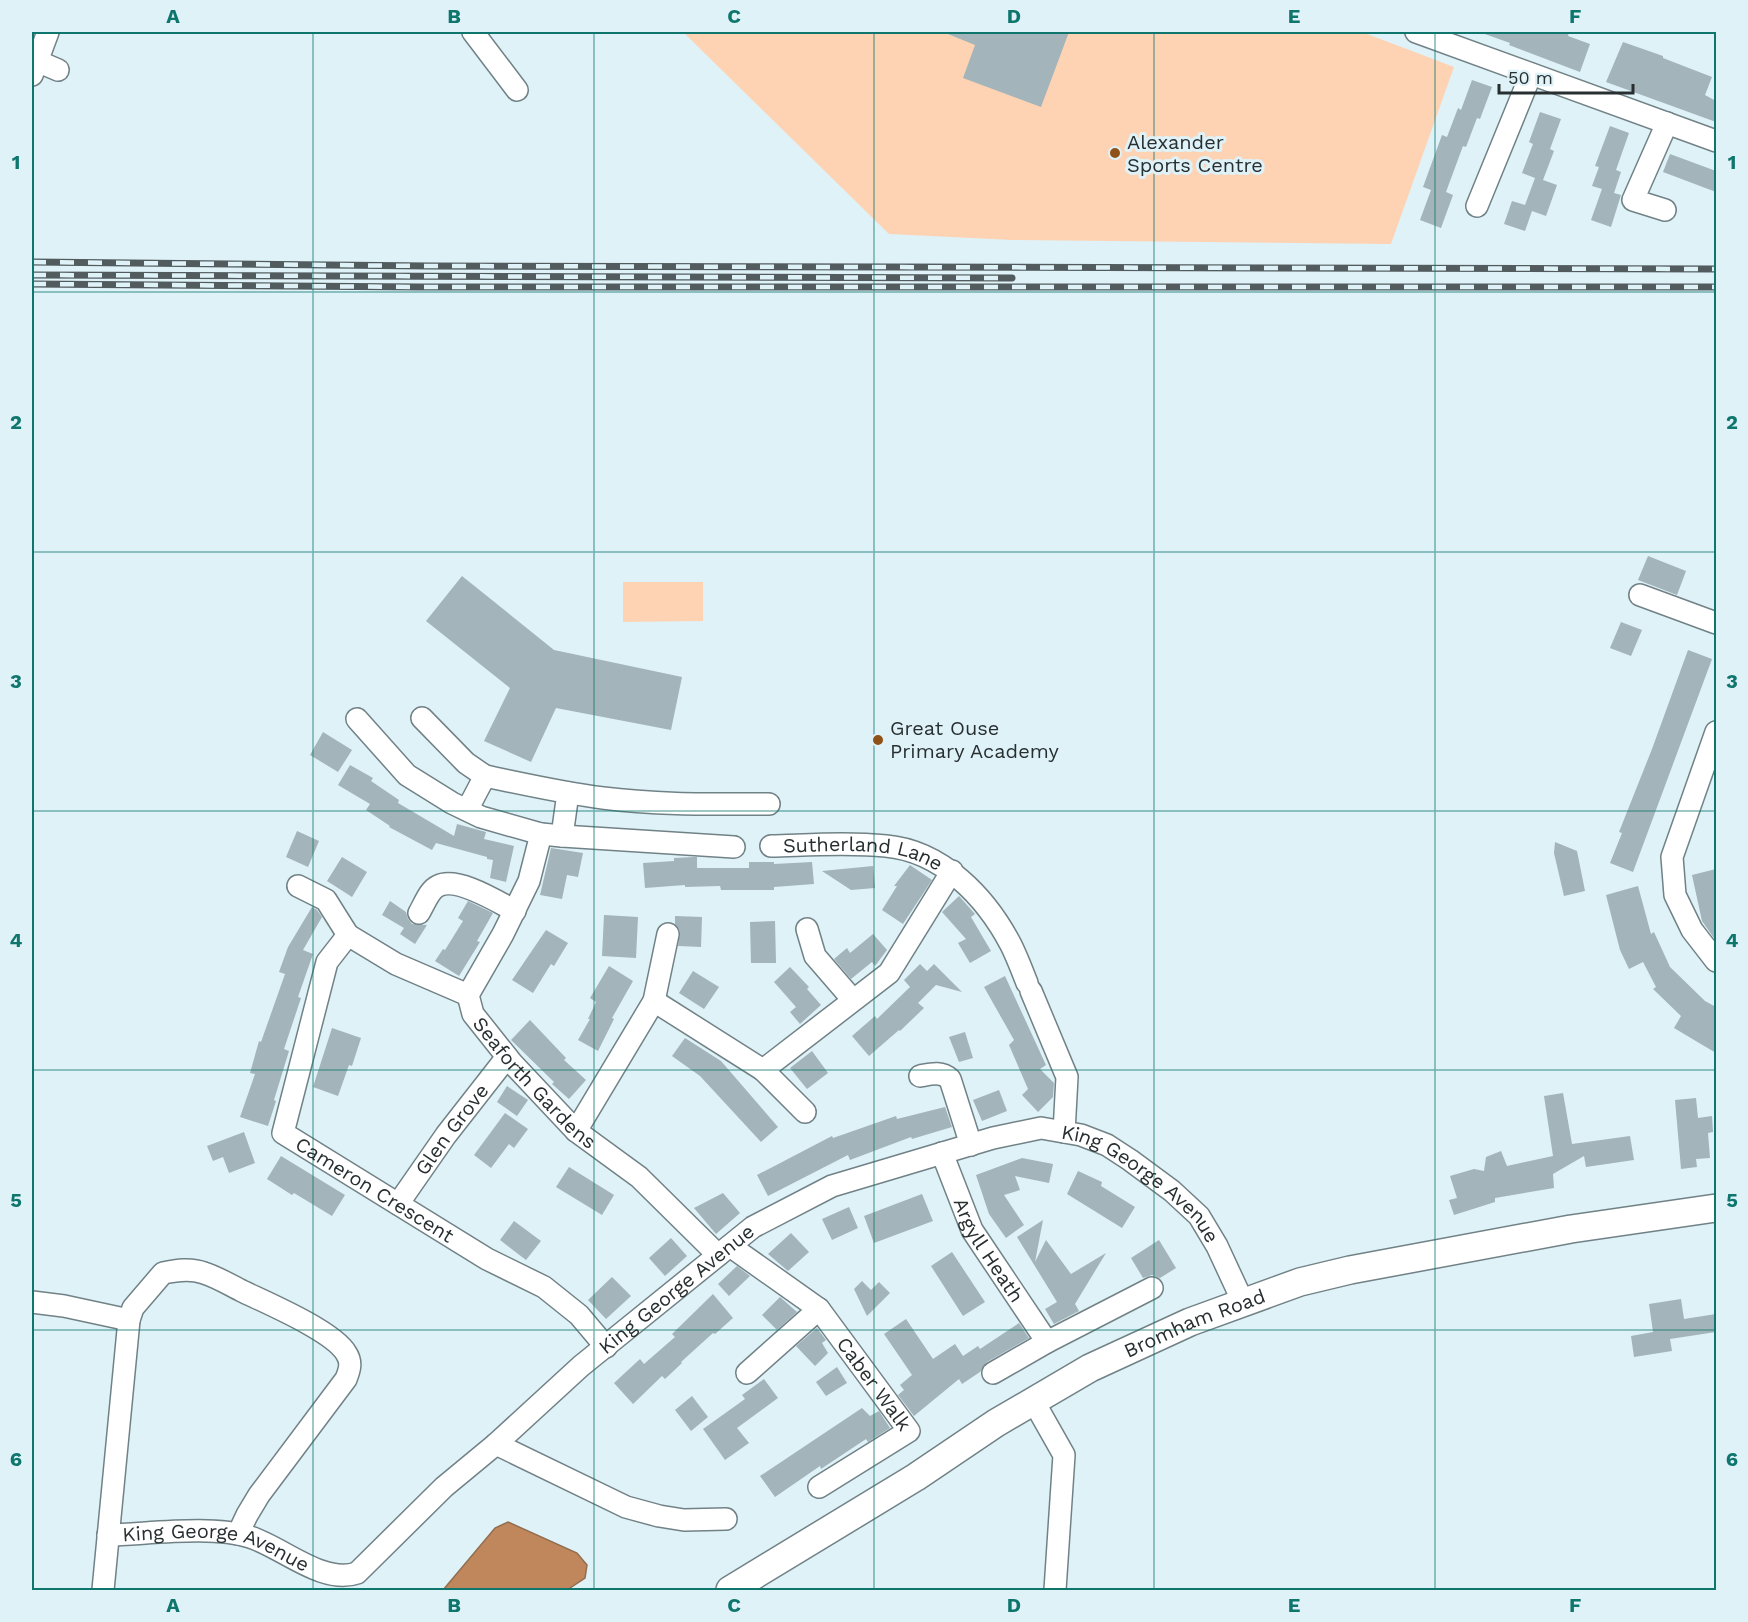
<svg xmlns="http://www.w3.org/2000/svg" width="1748" height="1622" font-family="'Work Sans',sans-serif">
	<rect width="100%" height="100%" fill="#dff2f8"/>
	<!-- green -->
	<g fill="#fed3b4">
		<path d="M683 32H1362L1454 67 1391 244 1012 240 889 234Z"/>
		<path d="M623 582H703V621L623 622Z"/>
	</g>
	<!-- water -->
	<path fill="#bf875b" stroke="#926d4e" stroke-width="1.5" d="M508 1522 577 1553 587 1565 585 1578 567 1590H443L495 1528Z"/>
	<!-- building -->
	<g fill="#a3b4ba">
		<path d="M943 32H1069L1041 107 963 78 975 45Z"/>
		<path d="M1482 32H1569L1568 36 1590 44 1580 72 1509 45 1510 43 1482 33Z"/>
		<path d="M1623 42 1663 56V58L1712 77 1705 95 1716 101V122L1606 82Z"/>
		<path d="M1472 80 1492 87 1480 119 1477 118 1466 147 1463 146 1446 192 1453 195 1441 228 1420 220 1431 190 1423 187 1442 135 1447 137 1458 108 1461 110Z"/>
		<path d="M1540 112 1561 119 1550 149 1554 151 1543 180 1557 185 1546 216 1532 211 1525 231 1504 224 1512 201 1525 205 1535 178 1522 173 1533 144 1529 142Z"/>
		<path d="M1610 126 1629 133 1616 170 1621 172 1614 193 1621 195 1611 227 1591 220 1602 189 1592 186 1599 167 1595 166Z"/>
		<path d="M1670 154 1716 171V192L1663 172Z"/>
		<path d="M1648 556 1686 571 1677 595 1638 580Z"/>
		<path d="M462 576 554 650 682 677 671 730 556 708 531 762 484 741 510 688 426 621Z"/>
		<path d="M1621 622 1642 630 1631 656 1610 648Z"/>
		<path d="M1688 650 1712 659 1633 872 1610 863 1622 833 1619 832 1652 749Z"/>
		<path d="M323 732 352 750 338 772 310 755Z"/>
		<path d="M350 765 373 778 371 781 399 800 398 803 454 836 457 824 486 832 484 839 514 846 506 882 490 878 493 860 487 859V857L436 843 432 850 389 827 390 826 366 810 370 804 338 785Z"/>
		<path d="M297 831 319 841 308 867 286 857Z"/>
		<path d="M1555 842 1577 851 1585 891 1564 896 1554 853Z"/>
		<path d="M551 848 583 853 578 877 567 875 562 899 540 895Z"/>
		<path d="M342 857 367 872 352 897 327 881Z"/>
		<path d="M694 857H697V868H749V862H774V864L812 862 814 884 774 887V890H721L720 886 685 887V885L645 888 643 863 674 861V858Z"/>
		<path d="M910 865 932 880 903 924 882 910 897 886H894Z"/>
		<path d="M873 866 875 888 851 890 822 871Z"/>
		<path d="M1716 869V941L1702 921 1692 875Z"/>
		<path d="M1638 886 1651 934 1654 932 1670 967 1705 1001 1716 1007V1053L1674 1028 1681 1016 1653 989 1656 987 1643 962 1629 969 1620 950 1606 895Z"/>
		<path d="M959 896 975 914 971 917 991 951 970 963 958 943 966 939 942 912Z"/>
		<path d="M390 901 406 912 408 919 412 924 427 925 415 944 400 934 404 928 382 915Z"/>
		<path d="M468 901 493 913 477 941 480 942 459 976 435 961 443 949 445 950 463 921 458 918Z"/>
		<path d="M312 907 317 910 322 917 303 950 313 954 298 997 301 998 284 1049 289 1051 274 1100 276 1101 268 1126 240 1117 255 1074 250 1073 259 1041 261 1042 285 974 279 972 288 947Z"/>
		<path d="M604 915 638 917 636 958 602 956Z"/>
		<path d="M675 916 702 917 701 947 678 946 680 931 675 924Z"/>
		<path d="M775 921 776 963H751L750 922Z"/>
		<path d="M546 930 568 943 554 966 551 964 533 993 512 980Z"/>
		<path d="M873 934 887 950 875 966 872 962 851 979 834 959 847 948 850 953Z"/>
		<path d="M920 964 927 971 934 964 962 992 936 985 918 1003 924 1008 900 1031 899 1030 869 1056 852 1036 875 1016 877 1019 910 987 904 980Z"/>
		<path d="M609 966 633 981 612 1018 614 1019 598 1051 578 1040 590 1019H588L596 1002 590 998Z"/>
		<path d="M790 967 809 987 807 989 821 1005 800 1024 790 1012 796 1007 774 982Z"/>
		<path d="M693 971 719 987 704 1009 679 993Z"/>
		<path d="M1005 976 1046 1065 1040 1069 1054 1083 1053 1097 1038 1112 1022 1095 1028 1089 1009 1045 1014 1040 984 987Z"/>
		<path d="M530 1020 566 1058 564 1060 586 1080 569 1099 552 1084 554 1082 511 1040Z"/>
		<path d="M332 1028 361 1038 352 1066 349 1065 338 1096 313 1087Z"/>
		<path d="M965 1032 973 1058 959 1062 949 1037Z"/>
		<path d="M685 1038 721 1061 778 1127 761 1142 700 1076 672 1056Z"/>
		<path d="M812 1051 828 1073 807 1089 790 1068Z"/>
		<path d="M507 1086 528 1100 517 1116 497 1102Z"/>
		<path d="M999 1090 1007 1111 982 1121 973 1100Z"/>
		<path d="M1563 1093 1572 1144 1630 1136 1634 1160 1586 1167 1584 1156 1553 1174 1554 1188 1495 1198V1202L1454 1215 1449 1200 1457 1198 1450 1176 1474 1169 1484 1171 1486 1157 1501 1151 1507 1166 1553 1156 1544 1096Z"/>
		<path d="M1696 1098 1698 1118 1712 1116 1713 1132 1708 1133 1710 1158 1696 1159 1697 1167 1681 1169 1675 1100Z"/>
		<path d="M945 1107 952 1127 912 1139 911 1137 850 1160 848 1155 768 1196 757 1175 832 1136 833 1138 896 1116 897 1119Z"/>
		<path d="M505 1113 528 1129 514 1148 509 1144 491 1168 474 1155Z"/>
		<path d="M244 1132 255 1163 229 1173 223 1157 213 1161 207 1146Z"/>
		<path d="M281 1156 345 1195 332 1216 294 1193 292 1195 267 1179Z"/>
		<path d="M1022 1158 1053 1164 1049 1183 1015 1176 1020 1190 1004 1195 1024 1225 1006 1238 989 1214 976 1175Z"/>
		<path d="M569 1167 614 1195 602 1215 556 1187Z"/>
		<path d="M1078 1171 1102 1182 1101 1186 1135 1207 1122 1228 1067 1194Z"/>
		<path d="M723 1193 740 1213 716 1234 694 1208Z"/>
		<path d="M922 1194 933 1221 874 1243 864 1216Z"/>
		<path d="M849 1207 858 1228 832 1240 822 1219Z"/>
		<path d="M1043 1220 1035 1262 1046 1240 1071 1274 1106 1253 1075 1304 1079 1311 1054 1324 1045 1309 1057 1302 1017 1237Z"/>
		<path d="M514 1221 541 1241 526 1260 500 1240Z"/>
		<path d="M791 1233 809 1252 788 1271 768 1254Z"/>
		<path d="M671 1238 687 1256 665 1276 649 1258Z"/>
		<path d="M1159 1240 1176 1268 1160 1278 1152 1275 1143 1278 1131 1258Z"/>
		<path d="M952 1252 985 1302 963 1316 931 1266Z"/>
		<path d="M737 1266 750 1276 729 1296 718 1284Z"/>
		<path d="M612 1277 631 1296 606 1319 588 1300Z"/>
		<path d="M862 1281 871 1290 879 1282 890 1293 867 1316 854 1289Z"/>
		<path d="M713 1294 733 1318 715 1334 713 1333 681 1362 682 1363 665 1379 662 1376 633 1404 614 1383 640 1359 644 1364 675 1337 672 1334Z"/>
		<path d="M780 1297 797 1312 777 1330 762 1315Z"/>
		<path d="M1681 1299 1684 1319 1716 1314V1332L1670 1339 1672 1351 1634 1357 1631 1336 1653 1332 1649 1304Z"/>
		<path d="M906 1319 933 1359 955 1344 963 1356 978 1346 980 1349 1019 1323 1029 1338 987 1362 980 1372 962 1384 959 1379 914 1416 898 1395 904 1390 900 1385 912 1375 884 1334Z"/>
		<path d="M817 1328 826 1340 822 1343 828 1353 815 1366 796 1346Z"/>
		<path d="M837 1367 847 1383 826 1396 816 1382Z"/>
		<path d="M764 1379 778 1398 737 1428 749 1443 725 1460 703 1429 745 1399 742 1395Z"/>
		<path d="M692 1396 708 1417 691 1431 675 1410Z"/>
		<path d="M862 1408 870 1416 879 1411 890 1428 868 1442 866 1439 821 1469 820 1466 775 1497 760 1476Z"/>
	</g>
	<g fill="none" stroke-linecap="round" stroke-linejoin="round">
		<defs>
			<g id="minor">
				<path d="M473 32 517 90"/>
				<path d="M1416 32 1716 141"/>
				<path d="M37 61 58 70"/>
				<path d="M32 75 48 32"/>
				<path d="M1477 206 1531 74"/>
				<path d="M1665 210 1633 200 1667 123"/>
				<path d="M1640 595 1716 623"/>
				<path d="M422 718 466 763 485 776 467 810"/>
				<path d="M357 719 407 775 452 803 481 817 541 834 562 836 734 847"/>
				<path d="M1716 732 1672 857 1675 895 1692 930 1716 961"/>
				<path d="M485 776C524 784 563 793 603 798 657 805 714 804 769 804"/>
				<path id="s1" d="M541 834 529 881 503 934 468 995 473 1014 512 1063 576 1131 639 1177 718 1255"/>
				<path d="M562 836 568 793"/>
				<path id="s2" d="M771 846C809 845 848 842 886 846 942 851 986 897 1011 945 1017 957 1022 970 1027 983"/>
				<path d="M298 886 326 900 348 935"/>
				<path d="M419 913C424 905 429 890 438 886 457 876 498 902 515 911"/>
				<path d="M807 929 815 956 853 1000"/>
				<path d="M1031 991 1067 1077 1064 1132"/>
				<path id="s3" d="M468 995 396 964 348 935 327 962 283 1133 487 1259 544 1287 579 1315 606 1347"/>
				<path d="M654 1001 763 1070 889 973 952 871"/>
				<path d="M763 1070 805 1112"/>
				<path d="M920 1076C931 1074 941 1071 950 1079L971 1145"/>
				<path d="M576 1131 654 1001 668 934"/>
				<path id="s4" d="M942 1153 972 1230 1047 1342"/>
				<path id="s5" d="M398 1204 446 1135 507 1057"/>
				<path id="s6" d="M730 1246 819 1309 909 1431 819 1487"/>
				<path d="M32 1302 64 1306 129 1320 103 1590"/>
				<path d="M129 1320 133 1308 163 1273C177 1270 191 1268 204 1273 217 1277 230 1285 242 1291 267 1303 333 1331 346 1353 352 1362 350 1369 346 1379L259 1495 247 1515 238 1534"/>
				<path d="M747 1373 819 1309"/>
				<path d="M993 1373 1047 1342 1152 1288"/>
				<path d="M1034 1402 1064 1455 1055 1590"/>
				<path d="M496 1444 626 1507 659 1516 684 1520 726 1519"/>
				<path id="s7" d="M108 1535C149 1534 212 1525 250 1537 282 1547 323 1585 357 1573L444 1487 496 1444 581 1366 753 1227 832 1186 993 1138 1041 1128 1081 1135 1107 1145 1130 1160 1172 1191 1199 1216 1217 1246 1243 1302"/>
			</g>
			<g id="major">
				<path id="s8" d="M730 1590 916 1477 996 1423 1090 1368 1190 1322 1300 1282 1350 1270 1571 1229 1716 1208"/>
			</g>
		</defs>
		<!-- minor casing -->
		<use href="#minor" stroke="#718287" stroke-width="24"/>
		<!-- major casing -->
		<use href="#major" stroke="#718287" stroke-width="30"/>
		<!-- minor -->
		<use href="#minor" stroke="#fff" stroke-width="21"/>
		<!-- major -->
		<use href="#major" stroke="#fff" stroke-width="27"/>
		<defs>
			<g id="rail">
				<path d="M32 262 429 266 1716 269"/>
				<path d="M32 275 1012 278"/>
				<path d="M32 284 421 287H1716"/>
			</g>
		</defs>
		<!-- rail casing -->
		<use href="#rail" stroke="#525c5f" stroke-width="7"/>
		<!-- rail -->
		<use href="#rail" stroke="#dff2f8" stroke-width="4.5" stroke-dasharray="14" stroke-linecap="butt"/>
	</g>
	<!-- grid -->
	<path fill="none" stroke="#0f766e" stroke-width="1.5" stroke-opacity="0.55" d="M313 32V1590M594 32V1590M874 32V1590M1154 32V1590M1435 32V1590M32 292H1716M32 552H1716M32 811H1716M32 1070H1716M32 1330H1716"/>
	<!-- markers -->
	<g fill="#905117" stroke="#dff2f8" stroke-width="2">
		<circle cx="1115" cy="153" r="6"/>
		<circle cx="878" cy="740" r="6"/>
	</g>
	<g text-anchor="middle" stroke-width="6" stroke-linejoin="round" paint-order="stroke">
		<!-- poi labels -->
		<g font-size="20" fill="#282f31" stroke="#dff2f8" text-anchor="start">
			<text x="1127" y="149">Alexander<tspan x="1127" dy="23">Sports Centre</tspan></text>
			<text x="890" y="735">Great Ouse<tspan x="890" dy="23">Primary Academy</tspan></text>
		</g>
		<!-- street labels -->
		<g font-size="20" fill="#282f31" stroke="#dff2f8">
			<text dy="7" stroke="none"><textPath href="#s2" startOffset="93">Sutherland Lane</textPath></text>
			<text dy="7" stroke="none"><textPath href="#s1" startOffset="290">Seaforth Gardens</textPath></text>
			<text dy="7" stroke="none"><textPath href="#s5" startOffset="92">Glen Grove</textPath></text>
			<text dy="7" stroke="none"><textPath href="#s3" startOffset="453">Cameron Crescent</textPath></text>
			<text dy="7" stroke="none"><textPath href="#s7" startOffset="1208">King George Avenue</textPath></text>
			<text dy="7" stroke="none"><textPath href="#s4" startOffset="108">Argyll Heath</textPath></text>
			<text dy="7" stroke="none"><textPath href="#s7" startOffset="686">King George Avenue</textPath></text>
			<text dy="7" stroke="none"><textPath href="#s8" startOffset="537">Bromham Road</textPath></text>
			<text dy="7" stroke="none"><textPath href="#s6" startOffset="202">Caber Walk</textPath></text>
			<text dy="7" stroke="none"><textPath href="#s7" startOffset="111">King George Avenue</textPath></text>
		</g>
	</g>
	<!-- border -->
	<rect width="1748" height="1622" fill="none" stroke="#dff2f8" stroke-width="66"/>
	<!-- scale -->
	<path d="M1499 84v9h134v-9" fill="none" stroke="#282f31" stroke-width="3"/>
	<text x="1508" y="84" font-size="18" fill="#282f31" stroke="#dff2f8" stroke-width="4.5" paint-order="stroke">50 m</text>
	<rect x="33" y="33" width="1682" height="1556" fill="none" stroke="#0f766e" stroke-width="2"/>
	<g font-size="20" text-anchor="middle" font-weight="bold" fill="#0f766e">
		<text x="173" y="23">A</text>
		<text x="454" y="23">B</text>
		<text x="734" y="23">C</text>
		<text x="1014" y="23">D</text>
		<text x="1294" y="23">E</text>
		<text x="1575" y="23">F</text>
		<text x="16" y="169">1</text>
		<text x="1732" y="169">1</text>
		<text x="16" y="429">2</text>
		<text x="1732" y="429">2</text>
		<text x="16" y="688">3</text>
		<text x="1732" y="688">3</text>
		<text x="16" y="947">4</text>
		<text x="1732" y="947">4</text>
		<text x="16" y="1207">5</text>
		<text x="1732" y="1207">5</text>
		<text x="16" y="1466">6</text>
		<text x="1732" y="1466">6</text>
		<text x="173" y="1612">A</text>
		<text x="454" y="1612">B</text>
		<text x="734" y="1612">C</text>
		<text x="1014" y="1612">D</text>
		<text x="1294" y="1612">E</text>
		<text x="1575" y="1612">F</text>
	</g>
</svg>
